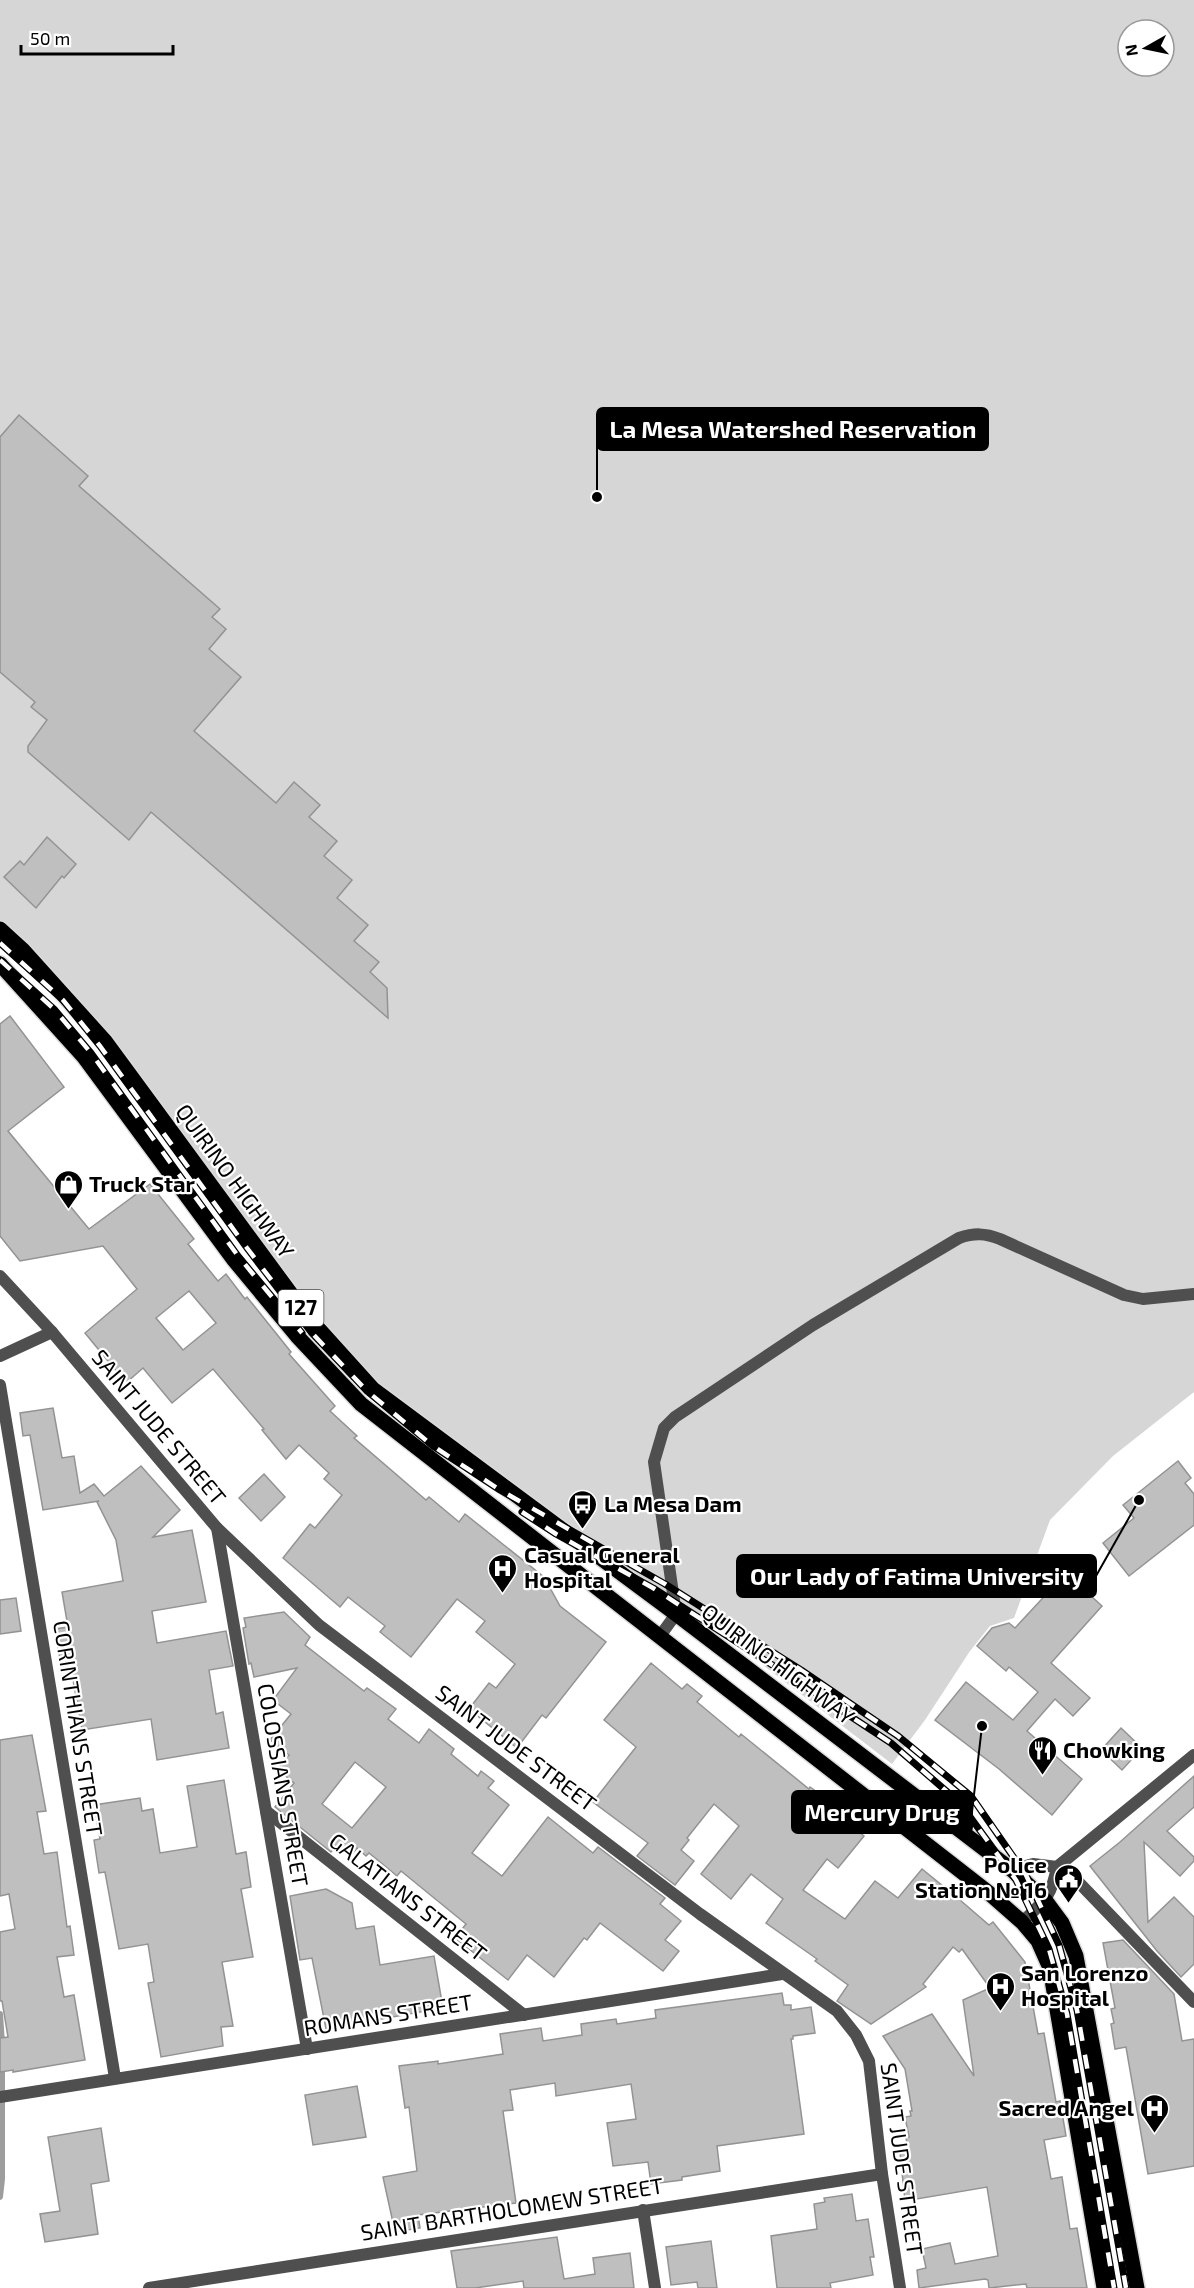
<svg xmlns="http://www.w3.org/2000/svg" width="1194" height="2288" font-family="'Exo 2',sans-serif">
	<rect width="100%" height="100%" fill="#fff"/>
	<!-- green -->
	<path fill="#d6d6d6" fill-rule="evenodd" d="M0 0H1194V1392L1113 1456 1050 1520 1014 1618 990 1626 970 1651 925 1720 892 1764 673 1596 676 1614 349 1363 105 1041 0 929ZM1128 30H1164V66H1128Z"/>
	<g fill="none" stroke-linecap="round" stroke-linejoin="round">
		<!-- stream -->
		<g stroke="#9d9d9d" stroke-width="6">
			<path d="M0 2014 2 2043"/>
			<path d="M0 2197 2 2179V2066"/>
		</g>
	</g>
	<!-- building -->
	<g fill="#bfbfbf" stroke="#939393" stroke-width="1.5" fill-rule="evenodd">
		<path d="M19 415 88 476 79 486 220 609 212 617 226 629 209 649 241 677 194 731 276 803 294 782 320 805 309 817 337 841 324 856 352 880 337 898 368 925 354 941 379 962 370 972 387 988 388 1018 151 812 129 840 28 752V746L47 720 31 707 35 702 0 672V437Z"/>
		<path d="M47 837 76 864 64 878 62 876 36 908 4 877 20 861 24 865Z"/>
		<path d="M10 1016 64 1087 8 1131 89 1229 150 1184 194 1239 188 1244 218 1281 226 1274 245 1299 247 1297 291 1352 289 1354 335 1406 330 1411 357 1436 354 1438 426 1500 429 1497 459 1522 465 1514 544 1577 560 1606 606 1642 546 1718 542 1715 517 1748 469 1709 489 1683 496 1688 515 1664 476 1632 485 1621 457 1599 411 1657 380 1632 385 1626 348 1597 340 1607 283 1558 310 1524 315 1528 342 1495 324 1479 329 1473 299 1445 286 1459 262 1430 264 1429 213 1369 172 1403 143 1368 126 1383 85 1333 137 1289 103 1246 20 1261 0 1236V1024ZM189 1291 216 1323 183 1350 156 1318Z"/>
		<path d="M53 1408 62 1458 74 1456 80 1493 94 1484 104 1496 141 1466 180 1510 153 1537 192 1530 206 1602 152 1611 157 1643 226 1631 233 1666 209 1670 216 1714 223 1712 229 1748 157 1760 151 1719 82 1730 69 1657 60 1659 55 1629 68 1627 62 1592 123 1581 116 1540 97 1502 99 1501 43 1510 30 1435 23 1436 20 1413Z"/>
		<path d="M1178 1461 1191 1478 1185 1483 1194 1494V1525L1129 1576 1103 1543 1134 1518 1123 1505Z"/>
		<path d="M264 1474 285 1497 261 1521 239 1498Z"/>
		<path d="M1066 1573 1102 1606 1051 1663 1090 1698 1073 1716 1055 1699 1027 1731 1082 1779 1052 1815 999 1769 935 1720 966 1682 1013 1720 1038 1692 1009 1667 1006 1671 977 1646 992 1628 1009 1623 1015 1628Z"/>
		<path d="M16 1598 21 1631 0 1634V1600Z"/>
		<path d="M284 1612 310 1637 305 1645 364 1691 367 1688 396 1709 388 1719 419 1743 429 1729 454 1749 451 1754 478 1776 481 1771 494 1781 488 1788 509 1805 472 1853 502 1876 548 1817 593 1853 598 1847 665 1898 660 1904 681 1921 665 1940 679 1951 663 1971 600 1923 587 1940 584 1938 554 1977 527 1955 508 1980 455 1938 466 1924 401 1871 397 1876 369 1853 366 1856 357 1848 350 1857 336 1846 331 1852 275 1807 294 1783 277 1769 289 1755 270 1740 291 1714 273 1700 297 1668 254 1677 251 1663 249 1664 243 1628 246 1627 244 1618ZM355 1762 386 1787 352 1828 322 1804Z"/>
		<path d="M651 1663 682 1689 687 1684 702 1696 697 1702 739 1737 741 1734 809 1789 810 1787 833 1803 830 1807 864 1836 838 1868 827 1859 803 1890 845 1919 875 1881 898 1898 922 1869 948 1890 949 1888 962 1899 960 1900 989 1925 993 1922 1025 1962 1038 2034 1044 2033 1056 2102 1060 2101 1066 2136 1044 2140 1051 2179 1062 2177 1070 2229 1077 2228 1087 2288H1027L1026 2284 989 2288 988 2280 985 2279 919 2288 917 2270 926 2268 922 2249 950 2243 955 2264 998 2256 987 2187 905 2201 900 2153 908 2152 906 2137H909L905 2117 911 2116 910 2111H912L905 2069 883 2036 932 2014 974 2076 963 2000 990 1988 962 1949 959 1952 953 1947 923 1984 926 1987 871 2024 837 2001 848 1985 815 1961 817 1959 766 1923 783 1899 751 1874 731 1899 701 1874 739 1826 714 1804 687 1838 689 1840 681 1850 694 1861 675 1885 637 1856 648 1843 593 1802 636 1747 604 1720Z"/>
		<path d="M1121 1728 1142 1748 1122 1770 1101 1750Z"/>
		<path d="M32 1735 46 1811 37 1812 44 1854 57 1852 67 1927 70 1926 74 1955 57 1957 64 1997 74 1995 85 2060 13 2072V2070L0 2072V2038L8 2037 2 2001H0V1932L15 1929 9 1894 0 1896V1740Z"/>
		<path d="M1194 1776V1807L1167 1831 1194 1857V1861L1180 1876 1144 1842 1148 1922 1174 1897 1194 1917V1964L1181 1977 1157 1951 1090 1866 1120 1842Z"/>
		<path d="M224 1780 236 1854 246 1852 251 1887 241 1889 253 1957 222 1962 233 2026 221 2027 223 2046 161 2057 148 1983 154 1982 148 1944 119 1949 105 1872 99 1873 94 1840 100 1839 94 1805 140 1798 142 1811 153 1809 160 1853 197 1847 187 1786Z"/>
		<path d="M326 1889 352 1903 356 1929 374 1926 380 1965 434 1956 443 2008 326 2029 312 1958 300 1960 290 1896Z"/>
		<path d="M1123 1940 1174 1994 1182 2041 1194 2039V2166L1148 2174 1126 2047 1115 2049 1111 2024 1114 2023 1111 2009 1115 2008 1103 1943Z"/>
		<path d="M782 1993 784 2005H791V2010L811 2007 815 2033 793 2036V2039H791L804 2134 717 2146 720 2171 682 2177V2180L651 2184 648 2162 613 2166 607 2123 636 2119 631 2084 556 2096 555 2083 510 2090 513 2110 503 2111 516 2203 418 2215 420 2228 395 2232 383 2177 417 2171 409 2107 405 2108 399 2066 438 2061V2064L503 2054 500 2034 541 2028 543 2041 582 2035 581 2024 616 2019 617 2024 656 2018 655 2010Z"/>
		<path d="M357 2086 366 2137 313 2145 305 2095Z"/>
		<path d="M101 2128 109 2181 91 2184 98 2234 45 2242 40 2214 60 2211 48 2137Z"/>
		<path d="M852 2194 856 2221 868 2219 874 2257H870L873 2275 830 2283 831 2288H777L771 2236 817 2229 814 2204 825 2202 824 2198Z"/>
		<path d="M557 2237 564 2279 595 2274 593 2258 630 2253 634 2288H524L523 2281 475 2288H457L451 2251Z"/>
		<path d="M711 2241 717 2288H698L697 2282 671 2285 666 2247Z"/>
	</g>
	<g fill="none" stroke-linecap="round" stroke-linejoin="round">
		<defs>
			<g id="primary">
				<path d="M0 929 23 950 105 1041 308 1317 373 1389 676 1614 1012 1870 1045 1900 1062 1923 1076 1956 1137 2288"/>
				<path d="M0 964 84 1057 234 1260 297 1336 361 1404 989 1893 1022 1922 1038 1941 1050 1968 1104 2288"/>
			</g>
		</defs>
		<!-- primary casing -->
		<use href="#primary" stroke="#dbdbdb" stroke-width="18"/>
		<!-- street -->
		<g stroke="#4f4f4f" stroke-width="12">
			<path d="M0 1276 52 1332 217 1528 319 1625 700 1914 837 2011 856 2035 869 2061 882 2174 900 2288"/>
			<path d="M0 1356 52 1332"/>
			<path d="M0 1385 115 2078"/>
			<path d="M217 1528 307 2049"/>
			<path d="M660 1636 676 1614 654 1462 664 1428 675 1417 813 1325 959 1238C974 1233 985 1233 1000 1239L1124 1295 1143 1299 1194 1294"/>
			<path d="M266 1811 524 2015"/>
			<path d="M1061 1864 1194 2002"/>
			<path d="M1012 1870 1033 1864 1057 1867"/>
			<path d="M1022 1922C1044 1901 1051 1898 1057 1867L1194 1755"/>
			<path d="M0 2097 782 1974"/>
			<path d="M643 2210 655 2288"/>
			<path d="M149 2288 882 2174"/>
		</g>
		<!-- primary -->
		<use href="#primary" stroke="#000" stroke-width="15"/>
		<defs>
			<g id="rail">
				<path d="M0 943 63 1000 100 1046 247 1248 311 1332 367 1391 433 1446 500 1490 665 1584 801 1670 898 1736 971 1796 1026 1875 1059 1945 1077 2010 1126 2288"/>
				<path d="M0 960 54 1009 91 1053 238 1256 302 1333"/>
				<path d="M522 1512 556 1534 653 1588 794 1679 891 1743 960 1803 1016 1880 1049 1949 1067 2014 1114 2288"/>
			</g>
		</defs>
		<!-- rail casing -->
		<use href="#rail" stroke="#000" stroke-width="7"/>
		<!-- rail -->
		<use href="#rail" stroke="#fff" stroke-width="4.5" stroke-dasharray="14" stroke-linecap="butt"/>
	</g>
	<!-- icons -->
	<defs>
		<symbol id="shop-pin" viewBox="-11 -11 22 30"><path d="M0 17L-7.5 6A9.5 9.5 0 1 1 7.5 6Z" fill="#000" stroke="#fff"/><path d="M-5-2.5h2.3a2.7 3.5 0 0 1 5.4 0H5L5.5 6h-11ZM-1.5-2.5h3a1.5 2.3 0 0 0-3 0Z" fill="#fff"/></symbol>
		<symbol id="bus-pin" viewBox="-11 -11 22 30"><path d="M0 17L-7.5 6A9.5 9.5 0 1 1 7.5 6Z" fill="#000" stroke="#fff"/><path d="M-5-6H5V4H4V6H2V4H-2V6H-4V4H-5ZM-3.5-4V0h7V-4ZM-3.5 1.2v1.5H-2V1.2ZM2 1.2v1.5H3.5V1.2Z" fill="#fff"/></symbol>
		<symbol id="hospital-pin" viewBox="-11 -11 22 30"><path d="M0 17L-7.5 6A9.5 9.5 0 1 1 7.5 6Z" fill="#000" stroke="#fff"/><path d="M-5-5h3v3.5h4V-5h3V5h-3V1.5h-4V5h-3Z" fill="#fff"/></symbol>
		<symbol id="restaurant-pin" viewBox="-11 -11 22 30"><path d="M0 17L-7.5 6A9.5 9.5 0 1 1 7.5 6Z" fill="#000" stroke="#fff"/><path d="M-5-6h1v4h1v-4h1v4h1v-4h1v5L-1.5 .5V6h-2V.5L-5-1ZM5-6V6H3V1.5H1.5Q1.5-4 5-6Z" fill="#fff"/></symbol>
		<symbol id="civic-pin" viewBox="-11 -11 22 30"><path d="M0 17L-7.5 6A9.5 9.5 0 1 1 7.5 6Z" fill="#000" stroke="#fff"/><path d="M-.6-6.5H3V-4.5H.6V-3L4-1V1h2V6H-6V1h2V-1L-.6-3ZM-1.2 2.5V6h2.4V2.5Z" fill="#fff"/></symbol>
	</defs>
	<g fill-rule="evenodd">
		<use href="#shop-pin" x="52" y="1168" width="33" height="45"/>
		<use href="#bus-pin" x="566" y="1488" width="33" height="45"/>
		<use href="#hospital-pin" x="486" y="1552" width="33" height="45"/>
		<use href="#restaurant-pin" x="1026" y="1734" width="33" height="45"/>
		<use href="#civic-pin" x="1052" y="1862" width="33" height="45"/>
		<use href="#hospital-pin" x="984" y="1970" width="33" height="45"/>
		<use href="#hospital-pin" x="1138" y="2092" width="33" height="45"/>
	</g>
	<g text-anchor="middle" stroke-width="4.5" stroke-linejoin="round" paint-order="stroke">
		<!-- shield labels -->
		<rect fill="#fff" stroke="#4c4c4c" stroke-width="1.5" x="278.5" y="1290" width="45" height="36" rx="4.5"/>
		<g font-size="21" font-weight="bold" fill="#000">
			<text x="301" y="1315">127</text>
		</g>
		<!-- street labels -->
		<g font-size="22" fill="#000" stroke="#fff">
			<text transform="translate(235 1181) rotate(54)" y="8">QUIRINO HIGHWAY</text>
			<text transform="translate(159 1427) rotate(50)" y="8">SAINT JUDE STREET</text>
			<text transform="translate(778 1664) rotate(37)" y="8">QUIRINO HIGHWAY</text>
			<text transform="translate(78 1728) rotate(81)" y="8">CORINTHIANS STREET</text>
			<text transform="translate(516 1748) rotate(37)" y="8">SAINT JUDE STREET</text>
			<text transform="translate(283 1785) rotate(80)" y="8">COLOSSIANS STREET</text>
			<text transform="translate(408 1897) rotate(38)" y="8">GALATIANS STREET</text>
			<text transform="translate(388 2015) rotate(-9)" y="8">ROMANS STREET</text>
			<text transform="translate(902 2159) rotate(82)" y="8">SAINT JUDE STREET</text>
			<text transform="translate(512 2209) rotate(-9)" y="8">SAINT BARTHOLOMEW STREET</text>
		</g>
		<!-- poi labels -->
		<g font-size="22" font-weight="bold" fill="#000" stroke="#fff" text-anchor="start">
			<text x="89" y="1192">Truck Star</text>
			<text x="604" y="1512">La Mesa Dam</text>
			<text x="524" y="1563">Casual General<tspan x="524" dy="25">Hospital</tspan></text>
			<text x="1063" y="1758">Chowking</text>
			<text x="1047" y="1873" text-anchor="end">Police<tspan x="1047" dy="25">Station № 16</tspan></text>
			<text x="1021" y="1981">San Lorenzo<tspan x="1021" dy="25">Hospital</tspan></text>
			<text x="1134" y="2116" text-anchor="end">Sacred Angel</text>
		</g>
	</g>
	<!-- callouts -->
	<path fill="none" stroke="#000" stroke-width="2" d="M597 497L597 429M1139 1500L1096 1576M982 1726L972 1812"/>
	<g fill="#000" stroke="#fff" stroke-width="2">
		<circle cx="597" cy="497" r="6"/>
		<circle cx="1139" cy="1500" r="6"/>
		<circle cx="982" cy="1726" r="6"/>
	</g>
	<g fill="#000" stroke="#000" stroke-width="2">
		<rect x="597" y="408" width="391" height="42" rx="6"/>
		<rect x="737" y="1555" width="359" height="42" rx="6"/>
		<rect x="792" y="1791" width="180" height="42" rx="6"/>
	</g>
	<g font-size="24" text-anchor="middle" font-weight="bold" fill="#fff">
		<text x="793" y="438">La Mesa Watershed Reservation</text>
		<text x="917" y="1585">Our Lady of Fatima University</text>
		<text x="882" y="1821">Mercury Drug</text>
	</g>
	<!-- north arrow -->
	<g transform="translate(1146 48) rotate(261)"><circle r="28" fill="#ffffff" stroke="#999999" stroke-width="1.5"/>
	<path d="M0-4.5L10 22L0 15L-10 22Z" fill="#000000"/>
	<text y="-9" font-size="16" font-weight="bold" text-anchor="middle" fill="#000000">N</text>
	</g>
	<!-- scale -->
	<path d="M21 45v9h152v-9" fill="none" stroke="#000000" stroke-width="3"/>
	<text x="30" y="45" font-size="18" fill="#000000" stroke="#ffffff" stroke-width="4.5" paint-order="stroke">50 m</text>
</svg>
